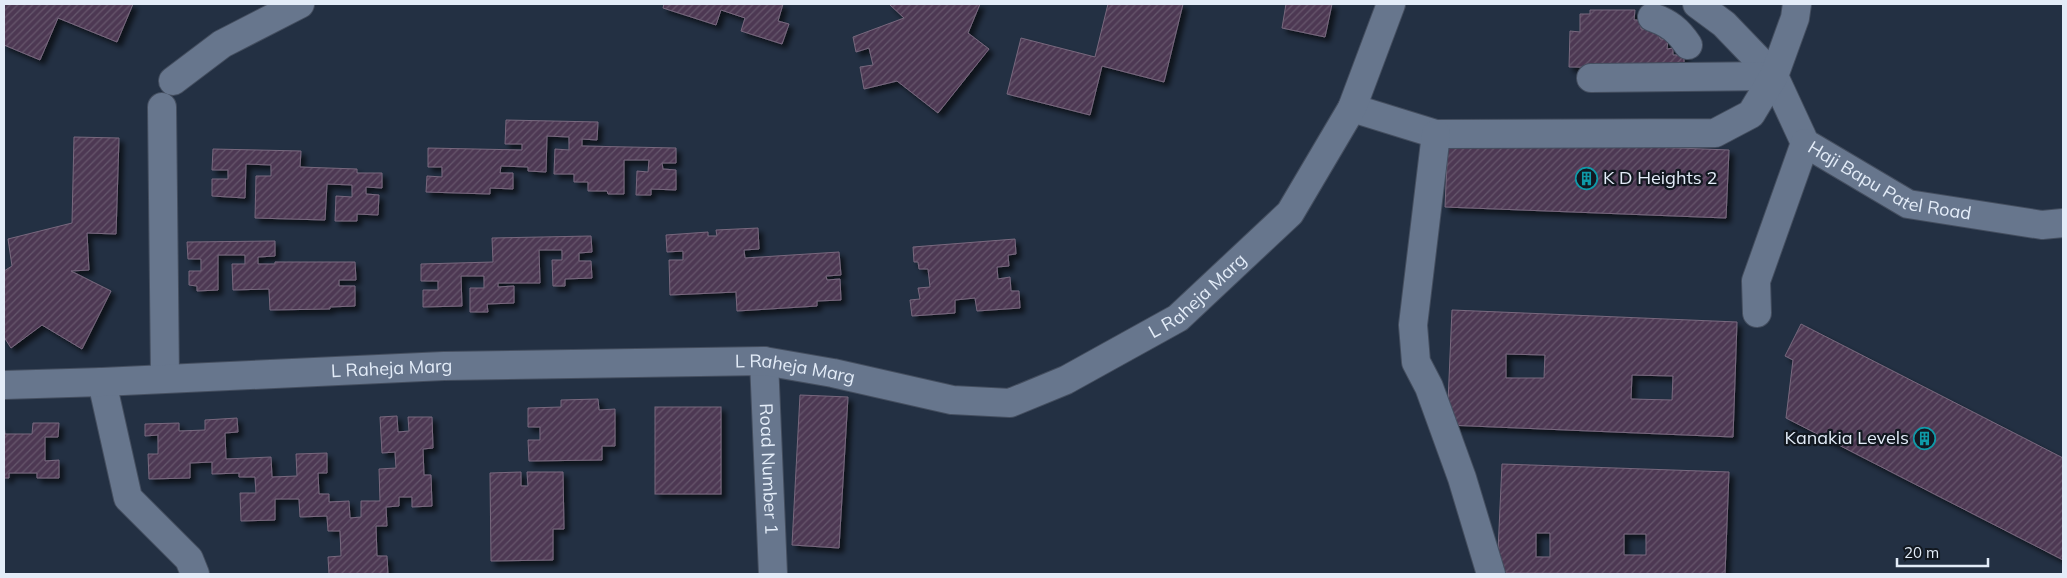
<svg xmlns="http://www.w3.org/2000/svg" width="2067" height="578" font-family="Mulish,sans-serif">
	<defs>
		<pattern id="building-hatch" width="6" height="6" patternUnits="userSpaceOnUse" patternTransform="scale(1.25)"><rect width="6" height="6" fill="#4d3953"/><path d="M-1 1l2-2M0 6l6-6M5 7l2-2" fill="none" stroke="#66566c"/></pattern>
		<filter id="shadow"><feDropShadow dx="4.5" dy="4.5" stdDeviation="2.5" flood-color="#0009"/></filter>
	</defs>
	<rect width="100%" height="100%" fill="#233043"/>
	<!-- building -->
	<g fill="url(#building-hatch)" stroke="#78687e" fill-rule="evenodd" filter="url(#shadow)">
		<path d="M4 4H133L117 42 58 18 40 60 4 45Z"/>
		<path d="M664 4H783L778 21 789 24 782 44 741 31 745 18 721 10 716 25 663 8Z"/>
		<path d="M889 4H980L968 33 989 49 938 113 897 81 864 89 860 67 873 65 869 48 856 52 853 37 904 18Z"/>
		<path d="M1108 4H1183L1164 82 1102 66 1090 115 1007 94 1021 38 1095 57Z"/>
		<path d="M1286 4H1332L1325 37 1282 28Z"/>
		<path d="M1590 10H1635L1634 20H1641V29H1659L1660 39H1668L1667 49 1673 48V55H1684V68L1569 67 1570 31 1580 32V14H1590Z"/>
		<path d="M506 120 598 122 597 140 582 139V146L676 148V163H662L663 169 676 170V190L651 189V195H636L637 171 648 172 649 160H624V194H608L607 191H588V182H574V174H554L555 149 569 150V137L547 136 546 172 528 171V167L501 166 500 173H513V189L490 188V194L426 192 427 176 442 177V167H428V148L522 150V144H505Z"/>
		<path d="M74 137 119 138 116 234 87 233 89 270 71 271 111 291 82 349 42 325 11 348 4 337V271L12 266 8 239 72 223Z"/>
		<path d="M1448 139 1729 150 1726 218 1445 207Z"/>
		<path d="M213 149 301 151 300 167 357 169V173H382V188L366 187V194L379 195 378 215 357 214V221H335L336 196 352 197V185L327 184 325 220 255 218 256 176H271V165L246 164 245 198 212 196V179H228V170H212Z"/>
		<path d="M758 228 759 249 744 250 745 258 839 252 841 275 826 276 827 280 840 279 841 300 817 301V306L737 311 736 292 670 295 669 260H683V251L667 252 666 235 708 232V236H717L716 230Z"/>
		<path d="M591 236 592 252 579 253V261H591L592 278 565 279V286H553L552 260H562V250H539L540 283H498V287L514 286V303L487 304 488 312H470V288H484V276H461L462 306 423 307V290H438V281H421V264L493 262 492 238Z"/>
		<path d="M1015 239 1016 254 1008 255 1009 266 997 267 998 279 1010 277 1011 291H1019L1020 308 977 311 975 298 955 300V313L912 316 910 300 920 299 918 288 930 287 928 269H919L918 262H914L913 247Z"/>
		<path d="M275 241V256L258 257V264H275V262H355L356 280H339V286H355V306L330 307V309L270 310 269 289 233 290 232 264H245V255H218V290L197 291V286L189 285V271H201V259H188L187 242Z"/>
		<path d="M1452 310 1737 322 1733 437 1447 425ZM1506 354 1545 355 1544 378H1506ZM1632 375 1673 376 1672 400 1631 399Z"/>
		<path d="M1801 324 2063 458V560L1786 418 1793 360 1785 356Z"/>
		<path d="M800 395 848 397 839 548 792 545Z"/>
		<path d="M598 399 599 410 615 409V446H602V460L529 461 528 440H540V427H528V408L561 407V400Z"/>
		<rect x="655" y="407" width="66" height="87"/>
		<path d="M397 416 398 432 409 431 408 417H432L433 448 423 449 424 475H431L432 506 412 507V497H399V506L386 507 387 526H376L377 556H387L388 574H329L328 557 341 556 340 531H328L327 516 300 517 299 499H275V520L241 521 240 493H256L255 477H239V473L212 474V462L190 463V478L149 479 148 454H158V435L145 436V424L179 423V431L205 430V420L237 418 238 432 225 433 226 459 271 457 272 477 297 476 296 454 327 453V473H318L319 494H329V502L349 501 350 518 361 517V501H380L379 469 396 468 395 452 382 453 380 417Z"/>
		<path d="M33 423H59L58 437H45V461L59 460V478H37V473H9V478H4V424L5 434H32Z"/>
		<path d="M1502 464 1729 472 1725 574 1497 573ZM1536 533H1550V557H1536ZM1624 534H1646V555H1624Z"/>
		<path d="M521 472V486H528L527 472H563L564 529H553V560L491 561 490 473Z"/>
	</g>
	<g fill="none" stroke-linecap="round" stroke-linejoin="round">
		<defs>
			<g id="minor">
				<path id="s1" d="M1697 4 1724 24 1774 76 1805 143 1908 204 2042 225 2063 223"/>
				<path d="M1652 17C1669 23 1678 30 1688 45"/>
				<path d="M1591 78 1774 76"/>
				<path d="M173 81 222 44 300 4"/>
				<path d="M162 107 165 378"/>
				<path d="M1352 108 1436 134 1715 133 1751 114 1774 76 1795 18 1797 4"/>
				<path d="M1436 134 1413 325 1416 362 1429 387 1462 478 1491 574"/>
				<path d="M1757 313 1756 281 1805 143"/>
				<path id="s2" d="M764 361 773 574"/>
				<path d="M102 382 128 498 189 559 195 574"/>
				<path id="s3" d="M4 385 102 382 444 366 764 361 833 373 952 400 1010 403 1066 380 1178 318 1290 213 1352 108 1391 4"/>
			</g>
		</defs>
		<!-- minor casing -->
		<use href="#minor" stroke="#444e5f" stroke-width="30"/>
		<!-- minor -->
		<use href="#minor" stroke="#67768d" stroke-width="28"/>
	</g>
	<!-- icons -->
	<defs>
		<symbol id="building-ring" viewBox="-11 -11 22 22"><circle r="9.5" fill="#121820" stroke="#0f9aa8" stroke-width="1.5"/><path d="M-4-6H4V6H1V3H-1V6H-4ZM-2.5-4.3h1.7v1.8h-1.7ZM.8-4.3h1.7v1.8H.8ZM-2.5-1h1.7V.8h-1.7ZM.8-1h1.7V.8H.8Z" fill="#0f9aa8"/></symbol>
	</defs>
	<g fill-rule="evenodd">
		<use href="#building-ring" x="1574" y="166" width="25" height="25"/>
		<use href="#building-ring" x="1912" y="426" width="25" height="25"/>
	</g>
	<g text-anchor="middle" stroke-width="4.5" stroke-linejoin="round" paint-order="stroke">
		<!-- street labels -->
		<g font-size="18" fill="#e3ecf8" stroke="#121820">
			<text dy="6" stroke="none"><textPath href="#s1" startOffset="274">Haji Bapu Patel Road</textPath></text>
			<text dy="6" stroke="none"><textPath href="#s3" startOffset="1228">L Raheja Marg</textPath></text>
			<text dy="6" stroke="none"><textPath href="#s3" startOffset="388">L Raheja Marg</textPath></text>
			<text dy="6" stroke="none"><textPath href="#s3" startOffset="792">L Raheja Marg</textPath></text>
			<text dy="6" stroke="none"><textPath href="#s2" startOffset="108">Road Number 1</textPath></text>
		</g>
		<!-- poi labels -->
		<g font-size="18" fill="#e3ecf8" stroke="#121820" text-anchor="start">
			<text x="1603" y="184">K D Heights 2</text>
			<text x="1909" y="444" text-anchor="end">Kanakia Levels</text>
		</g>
	</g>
	<!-- border -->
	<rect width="2067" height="578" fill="none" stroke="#e3ecf8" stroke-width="10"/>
	<!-- scale -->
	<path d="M1897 558v8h91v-8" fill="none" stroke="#e3ecf8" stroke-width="2.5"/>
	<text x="1904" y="558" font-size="15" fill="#e3ecf8" stroke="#121820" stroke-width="4" paint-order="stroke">20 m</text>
</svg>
